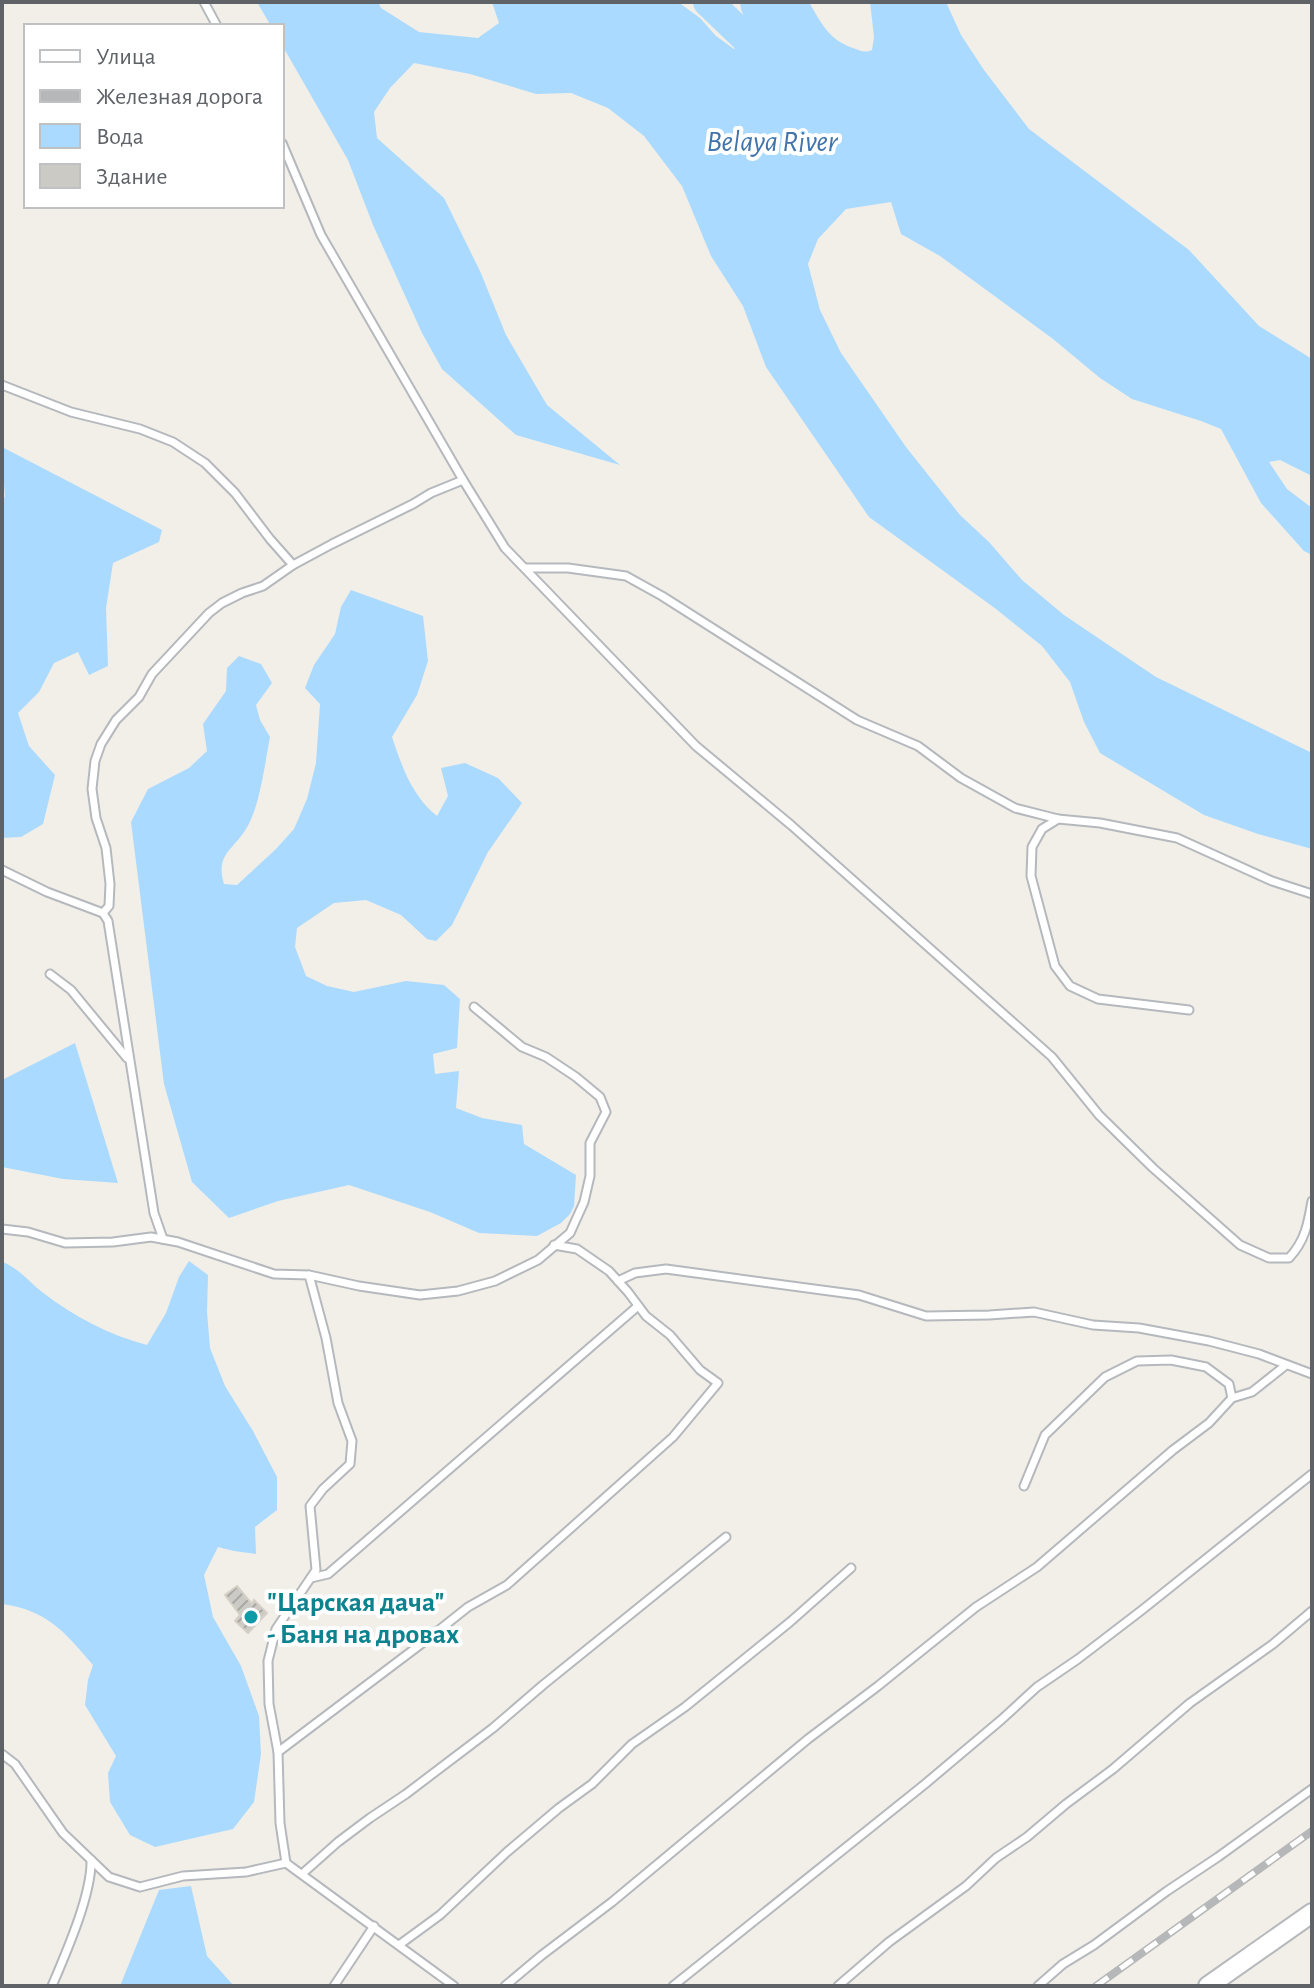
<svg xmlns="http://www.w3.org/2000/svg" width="1314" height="1988" font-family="'Alegreya Sans',sans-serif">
	<defs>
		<pattern id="building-hatch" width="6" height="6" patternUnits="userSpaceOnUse" patternTransform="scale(2)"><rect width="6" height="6" fill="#cccac5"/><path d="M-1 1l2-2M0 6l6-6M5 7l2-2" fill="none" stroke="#a9a8a4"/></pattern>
	</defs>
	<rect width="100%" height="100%" fill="#f1efe8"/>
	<!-- water -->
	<g fill="#aadaff">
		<path d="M257 2H378L381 8 419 32 478 38 499 23 492 2H678L700 18 716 36 734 49 750 32 741 9 740 2H809C821 23 829 40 853 48 861 51 864 53 872 50L874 37 870 2H946L961 35 984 70 1029 129 1189 250 1259 326 1312 359V476L1280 460 1269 462 1287 489 1312 508V555L1304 551 1261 503 1221 429 1201 421 1132 399 1100 378 1053 339 940 256 901 234 891 202 846 209 818 239 808 264 820 310 841 353 906 447 960 515 989 542 1022 580 1064 615 1156 677 1312 753V849L1258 834 1204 815 1100 753 1084 722 1070 682 1042 646 996 609 869 517 766 367 743 306 711 256 682 186 644 136 608 108 571 93 536 94 470 74 414 63 390 88 374 112 377 138 444 198 480 271 506 335 547 405 620 465 516 435 442 369 422 333 373 225 348 160 282 45V26H271Z"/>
		<path d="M2 447 162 530 159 542 113 563 106 608 108 666 89 675 78 652 54 663 39 692 18 713 29 746 55 775 43 824 21 837 2 838V499L5 497 4 484 2 483Z"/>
		<path d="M351 590 423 616 428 661 417 695 392 737C402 767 412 796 437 816L448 796 441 768 465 763 498 778 522 803 488 852 452 925 436 941 427 939 401 915 366 900 334 903 297 928 295 947 306 976 327 986 354 992 406 981 444 985 460 999 457 1048 433 1054 435 1074 459 1071 456 1108 482 1118 522 1125 524 1144 576 1175 574 1206 570 1214 561 1223 537 1236 479 1233 430 1212 349 1185 278 1201 229 1218 192 1182 164 1084 131 822 148 789 189 768 207 751 203 724 226 691 227 668 239 656 261 664 272 683 256 705 260 720 270 737C265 762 260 807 246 829 233 850 215 855 224 884L237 885 276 849 294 829 307 799 316 763 320 704 305 688 314 665 335 634 341 607Z"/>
		<path d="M75 1043 118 1183 63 1179 2 1167V1080Z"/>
		<path d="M189 1261 208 1275 207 1312 210 1348 225 1386 253 1431 277 1477V1510L255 1527 256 1554 234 1551 218 1547 204 1575 213 1617 241 1666 259 1716 261 1754 254 1802 233 1829 155 1847 130 1835 110 1802 108 1773 116 1756 85 1705 88 1680 93 1665C65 1632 47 1610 2 1604V1262C18 1267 29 1282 42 1292 73 1316 109 1335 147 1345L166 1313 179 1277Z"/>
		<path d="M191 1886 207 1956 234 1986H120L159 1890Z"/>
	</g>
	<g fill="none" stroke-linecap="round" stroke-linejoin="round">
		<!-- river -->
		<path stroke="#aadaff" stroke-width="30" d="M708 2 774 65"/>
	</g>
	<!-- building -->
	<path fill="url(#building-hatch)" stroke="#d6d1c6" stroke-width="2" d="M237 1586 252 1604 254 1600 267 1613 248 1633 235 1621 240 1615 225 1595Z"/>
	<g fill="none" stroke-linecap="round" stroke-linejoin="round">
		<defs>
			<g id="service">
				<path d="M204 2 217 26"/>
				<path d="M282 143 321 235 463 480 505 548 696 746 791 825 1052 1057 1099 1115 1153 1168 1240 1245 1269 1258H1289C1305 1241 1308 1224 1312 1201"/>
				<path d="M2 385 71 412 140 429 173 442 205 463 235 493 270 539 293 565"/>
				<path d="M525 568H568L626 576 662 596 857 720 918 746 961 778 1015 808 1058 819 1100 823 1177 838 1272 881 1312 894"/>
				<path d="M1058 819 1042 829 1032 847 1031 876 1055 966 1070 986 1098 999 1189 1010"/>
				<path d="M2 870 47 892 103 913 108 921 154 1213 163 1239"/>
				<path d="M103 913 109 906 110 884 106 848 96 818 92 789 95 761 101 744 116 720 139 697 152 674 209 613 222 603 242 593 263 586 293 565 332 544 413 504 431 493 463 480"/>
				<path d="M50 974 71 990 127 1058"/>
				<path d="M2 1229 28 1232 65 1243 113 1242 151 1237 178 1242 274 1274 309 1275 326 1338 338 1403 352 1441 350 1464 323 1489 310 1506 316 1570 276 1629 268 1661 269 1704 278 1752 280 1823 286 1863"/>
				<path d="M309 1275 359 1286 420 1295 458 1291 495 1281 538 1260 570 1233 584 1202 590 1176V1143L606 1112 600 1097 576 1077 546 1057 522 1047 474 1007"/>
				<path d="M618 1281 635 1273 666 1269 859 1295 926 1316 989 1315 1034 1312 1093 1325 1139 1328 1209 1341 1259 1354 1312 1374"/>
				<path d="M1232 1398 1252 1392 1286 1365"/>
				<path d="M311 1578 328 1574 638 1306"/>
				<path d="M278 1752 429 1638 468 1607 507 1585 673 1437 718 1383 700 1370 670 1335 646 1316 628 1292 609 1271 577 1249 554 1245"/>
				<path d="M2 1754 15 1764 63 1833 109 1877 140 1887 183 1876 246 1872 286 1863 454 1986"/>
				<path d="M302 1874 338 1842 370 1818 406 1794 493 1728 543 1685 726 1537"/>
				<path d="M399 1945 440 1915 507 1852 559 1808 592 1784 632 1744 685 1707 790 1622 851 1568"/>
				<path d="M52 1986C66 1953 92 1894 91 1860"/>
				<path d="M334 1986 374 1926"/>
				<path d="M505 1986 542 1955 612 1902 808 1739 878 1686 976 1607 1037 1567 1173 1450 1209 1423 1232 1398 1229 1384 1206 1367 1171 1360 1137 1361 1105 1377 1045 1435 1024 1486"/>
				<path d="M673 1986 925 1784 1001 1720 1037 1687 1078 1659 1142 1610 1312 1474"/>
				<path d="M838 1986 889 1942 966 1886 996 1858 1027 1837 1066 1804 1113 1769 1190 1703 1273 1644 1312 1611"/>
				<path d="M1038 1986 1063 1964 1094 1945 1167 1891 1218 1857 1312 1789"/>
			</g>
			<path id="tertiary" d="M1208 1986 1312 1913"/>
		</defs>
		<!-- service casing -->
		<use href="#service" stroke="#b5b8bc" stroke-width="11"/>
		<!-- tertiary casing -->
		<use href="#tertiary" stroke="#b5b8bc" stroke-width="22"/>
		<!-- service -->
		<use href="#service" stroke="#fff" stroke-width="7"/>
		<!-- tertiary -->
		<use href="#tertiary" stroke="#fff" stroke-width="18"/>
		<defs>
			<path id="rail" d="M1096 1986 1312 1831"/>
		</defs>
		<!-- rail casing -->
		<use href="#rail" stroke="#b6b7b8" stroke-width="8"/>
		<!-- rail -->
		<use href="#rail" stroke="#fff" stroke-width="5" stroke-dasharray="15" stroke-linecap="butt"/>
	</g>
	<!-- markers -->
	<circle fill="#0f9aa8" stroke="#fff" stroke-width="3" cx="251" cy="1617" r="8"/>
	<g text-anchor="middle" stroke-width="8" stroke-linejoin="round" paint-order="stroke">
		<!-- culture labels -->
		<g font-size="28" font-weight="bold" fill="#0d838f" stroke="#fff" text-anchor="start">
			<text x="267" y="1611">"Царская дача"<tspan x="267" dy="32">- Баня на дровах</tspan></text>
		</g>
		<!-- water labels -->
		<g font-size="30" font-style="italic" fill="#4174aa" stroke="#fff">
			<text x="772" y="151">Belaya River</text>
		</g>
	</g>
	<!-- border -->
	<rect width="1314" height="1988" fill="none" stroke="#5f6368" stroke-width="8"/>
	<!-- legend -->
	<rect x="24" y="24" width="260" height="184" fill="#ffffff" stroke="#bfc1c3" stroke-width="2"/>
	<rect x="40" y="50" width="40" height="12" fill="#ffffff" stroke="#bfc1c3" stroke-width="2"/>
	<text x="96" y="64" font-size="24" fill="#5f6368">Улица</text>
	<rect x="40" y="90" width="40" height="12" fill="#b6b7b8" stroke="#bfc1c3" stroke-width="2"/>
	<text x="96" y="104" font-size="24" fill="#5f6368">Железная дорога</text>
	<rect x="40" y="124" width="40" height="24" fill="#aadaff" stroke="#bfc1c3" stroke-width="2"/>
	<text x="96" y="144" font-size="24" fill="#5f6368">Вода</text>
	<rect x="40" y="164" width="40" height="24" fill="#cccac5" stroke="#bfc1c3" stroke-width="2"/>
	<text x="96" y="184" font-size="24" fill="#5f6368">Здание</text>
</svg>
